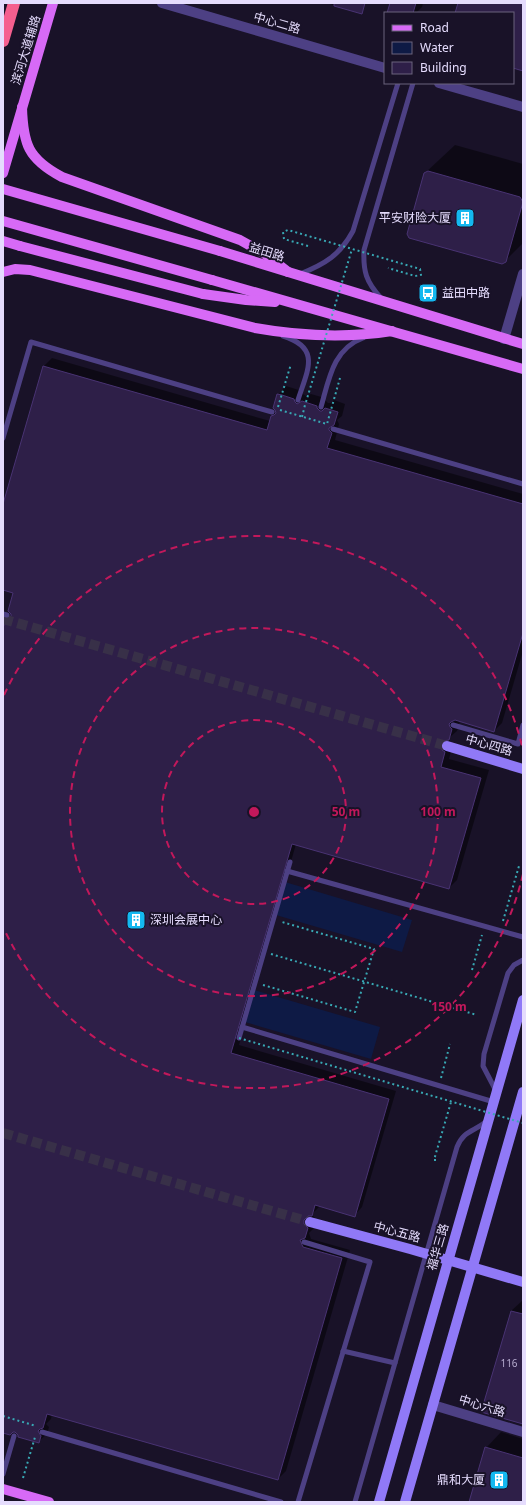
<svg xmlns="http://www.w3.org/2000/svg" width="526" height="1505" font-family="'Noto Sans','Noto Sans SC',sans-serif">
	<rect width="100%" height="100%" fill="#191228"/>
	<!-- water -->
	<g fill="#0e1a45">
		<path d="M285 882 412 920 402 952 276 915Z"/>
		<path d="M254 990 380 1027 371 1059 245 1022Z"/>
	</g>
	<!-- shadow -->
	<g fill="#0007">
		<path d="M326 3H345L341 7Z"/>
		<path d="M391 3H423L422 7 416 13H393Z"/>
		<path d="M455 145 523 164V243L505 261 425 173Z"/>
		<path d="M52 358 270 421 272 416 277 411 278 395 286 386 302 391 303 394 306 396 311 394 325 398V400L328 403H331L334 400 345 404 342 416 337 420 339 424 335 440 523 494V651L502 723 494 731 460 721 457 731 449 738 450 742 453 744 449 759 489 770 457 880 449 888 296 844 239 1045 396 1091 362 1207 354 1216 320 1206 312 1214 316 1220 313 1229 309 1233 311 1239 350 1250 286 1471 278 1479 52 1414 51 1419 46 1424 49 1427 47 1434 38 1442 19 1434 16 1431 3 1432V630L7 619 12 614 14 592 3 589V508L44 366Z"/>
		<path d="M523 1300V1423L511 1311Z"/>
		<path d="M501 1432 523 1439V1502H470L486 1448Z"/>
	</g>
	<!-- building -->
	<g fill="#2e1f48" stroke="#493373">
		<path d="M334 3H365L362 14 334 6Z"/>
		<path d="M390 3H416L413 13H387Z"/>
		<path d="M458 3H523V71L513 68V13H455Z"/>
		<path d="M428 171 520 197 523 202 506 262 502 264 409 238 407 234 424 173Z"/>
		<path d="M43 366 267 430 271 416 274 415 276 413 275 410 273 408 277 394 282 395 294 399 295 402 297 404 302 401 317 406V408L320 411H322L325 408 338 412 334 425 329 428V430L332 433 327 448 523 504V633L494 732 455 720 451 722 449 724 450 727 452 729 449 740 443 741 441 744 442 750 445 752 441 767 481 778 449 889 292 844 231 1053 389 1099 355 1217 315 1205 312 1216H308L304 1220V1224L308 1228 305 1238 300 1240 303 1247 342 1258 278 1480 47 1414 43 1428 40 1429 38 1431 41 1436 39 1443 18 1437V1435L15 1432H13L10 1435 3 1433V628L6 619H8L11 616V614L8 611 13 593 3 590V504Z"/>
		<path d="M511 1311 523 1314V1424L481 1412Z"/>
		<path d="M485 1447 523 1458V1502H469Z"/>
	</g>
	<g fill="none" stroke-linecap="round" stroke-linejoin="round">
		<!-- secondary-tunnel -->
		<g stroke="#383048" stroke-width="10" stroke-dasharray="10 5" stroke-linecap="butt">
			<path d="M3 619 447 746"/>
			<path d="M3 1133 310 1222"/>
		</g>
		<!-- path -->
		<g stroke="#38a8b4" stroke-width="2" stroke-dasharray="2 3" stroke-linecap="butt">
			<path d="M278 407 291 364"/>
			<path d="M280 410 327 424 340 378"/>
			<path d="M302 417 305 405"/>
			<path d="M503 921 519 866H521"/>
			<path d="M271 954 477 1015"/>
			<path d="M472 970 482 935"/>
			<path d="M263 985 355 1012 374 949 282 922"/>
			<path d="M441 1078 450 1044"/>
			<path d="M436 1160H434L451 1102"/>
			<path d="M3 1416 36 1426"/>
			<path d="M23 1478 35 1437"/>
		</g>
		<!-- lane -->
		<g stroke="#4d4084" stroke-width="5">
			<path d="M300 274C325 264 340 255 353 231L398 83"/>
			<path d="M381 298C366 282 363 271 364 250L413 83"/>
			<path d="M283 336C322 348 307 371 298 400"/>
			<path d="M321 407C329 379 333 349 363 338"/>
			<path d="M333 429 523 484"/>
			<path d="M3 438 31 342 272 412"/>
			<path d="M3 614 7 615"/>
			<path d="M453 725 518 744 523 725"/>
			<path d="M287 871 523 937"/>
			<path d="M242 1027 494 1102"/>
			<path d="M239 1038 290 862"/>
			<path d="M495 1089 483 1066 484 1054 508 973 514 965 523 960"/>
			<path d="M343 1351 395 1363"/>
			<path d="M42 1432 281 1502"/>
			<path d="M3 1474 14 1436"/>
			<path d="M298 1502 370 1262 304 1242"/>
			<path d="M355 1502 457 1147C464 1130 474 1132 487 1121"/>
		</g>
		<!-- street -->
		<g stroke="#4d4084" stroke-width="10">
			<path d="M162 3 385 68"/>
			<path d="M439 83 523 107"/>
			<path d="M504 339 523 274"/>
			<path d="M433 1405 523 1432"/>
		</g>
		<!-- secondary -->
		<g stroke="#9079f7" stroke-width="10">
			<path d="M447 746 523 769"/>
			<path d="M310 1222 410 1249 523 1282"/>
			<path d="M379 1502 523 1000"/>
			<path d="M405 1502 523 1092"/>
		</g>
		<!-- primary -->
		<g stroke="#d76af6" stroke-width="10">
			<path d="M22 107C23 144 28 159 62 177L240 240 265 254 288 272"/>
			<path d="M3 173 53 3"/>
			<path d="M3 241 20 246"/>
			<path d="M220 251 523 344"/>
			<path d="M3 272 15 269 30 270 255 328C300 336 348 338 392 331"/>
			<path d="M212 280 523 369"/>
			<path d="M203 294 246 300 275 302"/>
			<path d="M3 1489 49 1502"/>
		</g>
		<!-- highway -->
		<path stroke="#f55f8f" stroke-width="12" d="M3 41 14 3"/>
		<!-- path-bridge -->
		<g stroke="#38a8b4" stroke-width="2" stroke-dasharray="2 3" stroke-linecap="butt">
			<path d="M308 246 284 239 283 232 288 230 420 269 421 275 415 276 388 268"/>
			<path d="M306 402 352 249"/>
			<path d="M239 1038 523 1123"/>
		</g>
		<!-- primary-bridge -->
		<g stroke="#d76af6" stroke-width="10">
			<path d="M3 189 220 251"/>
			<path d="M3 221 212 280"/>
			<path d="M20 246 203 294"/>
		</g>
	</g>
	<!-- distance rings -->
	<g fill="none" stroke="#c2185b" stroke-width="2" stroke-dasharray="7 5">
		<circle cx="254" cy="812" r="92"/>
		<circle cx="254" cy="812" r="184"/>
		<path d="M523 874A276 276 0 0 1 4 929M4 695A276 276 0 0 1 523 750"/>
	</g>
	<!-- icons -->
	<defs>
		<symbol id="building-square" viewBox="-11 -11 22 22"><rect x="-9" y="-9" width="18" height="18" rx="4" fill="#14b8f0" stroke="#191228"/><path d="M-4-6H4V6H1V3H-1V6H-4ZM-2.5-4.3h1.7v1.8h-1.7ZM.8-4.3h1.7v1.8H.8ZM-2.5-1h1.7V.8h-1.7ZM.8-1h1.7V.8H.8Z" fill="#fff"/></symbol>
		<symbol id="bus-square" viewBox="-11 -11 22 22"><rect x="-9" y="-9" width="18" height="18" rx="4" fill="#14b8f0" stroke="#191228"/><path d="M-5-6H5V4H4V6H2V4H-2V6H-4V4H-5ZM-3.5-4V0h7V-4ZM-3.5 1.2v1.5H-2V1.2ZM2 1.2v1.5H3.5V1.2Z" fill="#fff"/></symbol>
	</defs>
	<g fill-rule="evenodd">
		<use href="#building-square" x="454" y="207" width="22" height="22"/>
		<use href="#bus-square" x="417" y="282" width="22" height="22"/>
		<use href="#building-square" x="125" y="909" width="22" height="22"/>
		<use href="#building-square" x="488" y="1469" width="22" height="22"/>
	</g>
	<g text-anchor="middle" stroke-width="4" stroke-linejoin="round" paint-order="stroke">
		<!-- number labels -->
		<g font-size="10" fill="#b7add0">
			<text x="509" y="1367">116</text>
		</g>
		<!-- street labels -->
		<g font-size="12" fill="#e5dcfd" stroke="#191228">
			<text transform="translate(277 23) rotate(16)" y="4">中心二路</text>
			<text transform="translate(26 50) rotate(-73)" y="4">滨河大道辅路</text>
			<text transform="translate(267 252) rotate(17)" y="4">益田路</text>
			<text transform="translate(489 745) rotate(16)" y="4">中心四路</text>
			<text transform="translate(397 1232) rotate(15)" y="4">中心五路</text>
			<text transform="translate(438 1247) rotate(-74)" y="4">福华三路</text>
			<text transform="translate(482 1406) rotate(17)" y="4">中心六路</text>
		</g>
		<!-- poi labels -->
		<g font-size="12" fill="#e5dcfd" stroke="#191228" text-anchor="end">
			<text x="451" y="222">平安财险大厦</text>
			<text x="442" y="297" text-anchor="start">益田中路</text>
			<text x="150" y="924" text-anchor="start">深圳会展中心</text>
			<text x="485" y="1484">鼎和大厦</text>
		</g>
	</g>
	<circle cx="254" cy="812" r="6" fill="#c2185b" stroke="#191228" stroke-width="2"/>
	<g font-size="12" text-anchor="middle" font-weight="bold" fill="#c2185b" stroke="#191228" stroke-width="4" stroke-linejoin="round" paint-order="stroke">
		<text x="346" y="816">50 m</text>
		<text x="438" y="816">100 m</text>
		<text x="449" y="1011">150 m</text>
	</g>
	<!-- border -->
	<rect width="526" height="1505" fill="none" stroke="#e5dcfd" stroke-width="8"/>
	<!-- legend -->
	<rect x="384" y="12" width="130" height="72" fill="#191228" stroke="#6b637d"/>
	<rect x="392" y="25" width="20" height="6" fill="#d76af6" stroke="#6b637d"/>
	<text x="420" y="32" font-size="12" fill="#e5dcfd">Road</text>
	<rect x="392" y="42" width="20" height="12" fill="#0e1a45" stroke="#6b637d"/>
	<text x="420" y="52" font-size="12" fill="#e5dcfd">Water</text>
	<rect x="392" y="62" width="20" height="12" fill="#2e1f48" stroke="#6b637d"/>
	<text x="420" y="72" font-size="12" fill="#e5dcfd">Building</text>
</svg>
